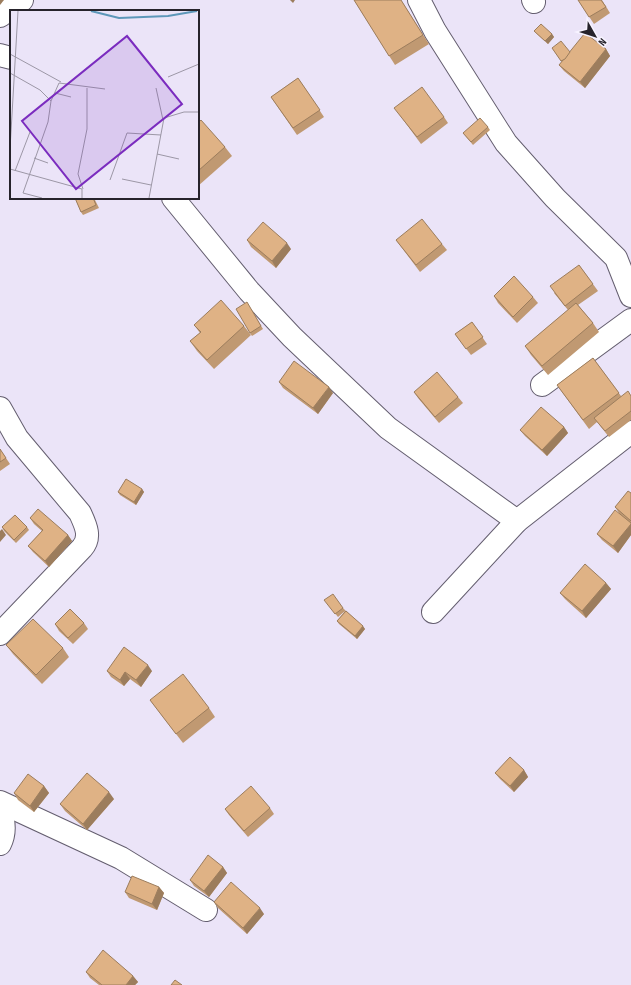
<svg xmlns="http://www.w3.org/2000/svg" width="631" height="985" font-family="'Sofia Sans Condensed',sans-serif">
	<rect width="100%" height="100%" fill="#ebe4f8"/>
	<g fill="none" stroke-linecap="round" stroke-linejoin="round">
		<defs>
			<g id="minor">
				<path d="M419 0 435 31 506 143 555 198 616 258 631 296"/>
				<path d="M533 0 534 2"/>
				<path d="M0 16 22 0"/>
				<path d="M0 55 11 58"/>
				<path d="M173 198 249 291 292 337 388 428 517 521"/>
				<path d="M542 385 631 320"/>
				<path d="M0 408 17 438 80 513C85 524 92 537 82 548L0 634"/>
				<path d="M433 612 517 521 631 432"/>
				<path d="M0 802 121 858 206 910"/>
				<path d="M0 812C5 822 5 834 0 844"/>
			</g>
		</defs>
		<!-- minor casing -->
		<use href="#minor" stroke="#645e6f" stroke-width="24"/>
		<!-- minor -->
		<use href="#minor" stroke="#fff" stroke-width="22"/>
	</g>
	<!-- wall -->
	<g fill="#c09972">
		<path d="M354 0H401L429 44 395 65Z"/>
		<path d="M578 0H602L610 13 594 24Z"/>
		<path d="M534 31 552 34 554 37 548 44 537 34Z"/>
		<path d="M552 48 570 52 606 49 610 56 585 88 564 71 559 65 562 62Z"/>
		<path d="M298 78 324 117 297 135 271 97Z"/>
		<path d="M399 114 444 117 448 123 421 144Z"/>
		<path d="M198 123 225 147 232 156 198 186Z"/>
		<path d="M488 127 490 130 473 145 463 133Z"/>
		<path d="M75 198H94L99 208 83 215 81 212Z"/>
		<path d="M247 240 291 249 276 268 251 247Z"/>
		<path d="M396 240 442 244 447 250 420 272Z"/>
		<path d="M579 265 598 291 578 305 593 323 599 332 548 375 531 355 525 346 568 310 554 293Z"/>
		<path d="M494 296 533 297 538 303 517 323 498 303Z"/>
		<path d="M249 306 263 329 252 336 250 333Z"/>
		<path d="M472 322 487 344 471 355 455 334Z"/>
		<path d="M194 325 244 326 251 335 214 369 197 351 190 341 200 333Z"/>
		<path d="M593 358 621 396H631V420L609 437 597 422 589 429 557 385Z"/>
		<path d="M279 382 333 393 318 414 283 388Z"/>
		<path d="M414 392 458 397 463 403 439 423 418 398Z"/>
		<path d="M564 427 568 433 547 456 525 436 520 430Z"/>
		<path d="M0 449 10 464 0 471Z"/>
		<path d="M142 489 144 492 136 505 120 495 118 492Z"/>
		<path d="M631 493V535L618 553 602 540 597 534 619 513 615 507Z"/>
		<path d="M30 518 68 535 72 541 49 567 33 552 28 546 42 531 34 524Z"/>
		<path d="M2 527H27L29 530 16 543 4 531Z"/>
		<path d="M606 583 611 589 586 618 565 599 560 593Z"/>
		<path d="M327 603 343 608 346 611 365 629 357 639 339 624 337 621 345 611 338 617Z"/>
		<path d="M84 623 88 629 73 644 59 631 55 624Z"/>
		<path d="M6 645 63 648 69 657 42 684 13 654Z"/>
		<path d="M107 671H152L141 687 130 679 124 686 111 677Z"/>
		<path d="M150 700 209 708 215 717 183 743Z"/>
		<path d="M524 770 528 777 514 792 500 779 495 773Z"/>
		<path d="M44 786 49 793 34 812 18 800 14 793Z"/>
		<path d="M114 799 87 830 65 811 60 804Z"/>
		<path d="M270 808 274 814 248 837 229 815 225 809Z"/>
		<path d="M223 867 227 873 209 897 194 886 190 880Z"/>
		<path d="M159 887 164 893 157 910 129 898 125 892Z"/>
		<path d="M214 902 264 914 247 934 218 908Z"/>
		<path d="M86 972 133 976 138 982 135 985H99L90 978Z"/>
	</g>
	<!-- shaded-wall -->
	<g fill="#9c7d5d">
		<path d="M0 0H4L0 5Z"/>
		<path d="M290 0H295L293 3Z"/>
		<path d="M552 34 554 37 548 44 545 41Z"/>
		<path d="M606 49 610 56 585 88 580 82Z"/>
		<path d="M287 243 291 249 276 268 272 261Z"/>
		<path d="M329 387 333 393 318 414 313 408Z"/>
		<path d="M564 427 568 433 547 456 542 450Z"/>
		<path d="M142 489 144 492 136 505 134 502Z"/>
		<path d="M631 524V535L618 553 613 546Z"/>
		<path d="M2 529 6 535 0 542V531Z"/>
		<path d="M68 535 72 541 49 567 45 561Z"/>
		<path d="M606 583 611 589 586 618 582 611Z"/>
		<path d="M363 626 365 629 357 639 355 636Z"/>
		<path d="M148 665 152 671 141 687 136 680Z"/>
		<path d="M125 672 130 679 124 686 120 680Z"/>
		<path d="M524 770 528 777 514 792 510 786Z"/>
		<path d="M44 786 49 793 34 812 30 806Z"/>
		<path d="M109 792 114 799 87 830 83 824Z"/>
		<path d="M223 867 227 873 209 897 204 891Z"/>
		<path d="M159 887 164 893 157 910 152 904Z"/>
		<path d="M260 908 264 914 247 934 243 928Z"/>
		<path d="M133 976 138 982 135 985H126Z"/>
	</g>
	<!-- building -->
	<g fill="#dfb285" stroke="#9c7d5d">
		<path d="M354 0H401L423 35 389 56Z"/>
		<path d="M578 0H601L606 7 589 17Z"/>
		<path d="M541 24 552 34 545 41 534 31Z"/>
		<path d="M585 33 606 49 580 82 559 65Z"/>
		<path d="M561 41 570 52 565 59 561 61 552 48Z"/>
		<path d="M298 78 320 110 293 128 271 97Z"/>
		<path d="M422 87 444 117 417 137 394 108Z"/>
		<path d="M480 118 488 127 471 142 463 133Z"/>
		<path d="M201 120 225 147 198 171V123Z"/>
		<path d="M75 198H93L96 205 81 212Z"/>
		<path d="M422 219 442 244 416 265 396 240Z"/>
		<path d="M263 222 287 243 272 261 247 240Z"/>
		<path d="M579 265 593 284 565 306 550 286Z"/>
		<path d="M514 276 533 297 513 317 494 296Z"/>
		<path d="M221 300 244 326 207 360 190 341 201 332 194 325Z"/>
		<path d="M247 302 261 326 250 333 236 309Z"/>
		<path d="M576 303 593 323 542 366 525 346Z"/>
		<path d="M472 322 483 337 466 349 455 334Z"/>
		<path d="M593 358 619 393 583 420 557 385Z"/>
		<path d="M294 361 329 387 313 408 279 382Z"/>
		<path d="M437 372 458 397 435 417 414 392Z"/>
		<path d="M628 391 631 396V411L605 431 594 418Z"/>
		<path d="M541 407 564 427 542 450 520 430Z"/>
		<path d="M0 449 6 458 0 462Z"/>
		<path d="M126 479 142 489 134 502 118 492Z"/>
		<path d="M628 491 631 493V521L615 507Z"/>
		<path d="M38 509 68 535 45 561 28 546 43 530 30 518Z"/>
		<path d="M615 510 631 523V524L613 546 597 534Z"/>
		<path d="M15 515 27 527 14 540 2 527Z"/>
		<path d="M585 564 606 583 582 611 560 593Z"/>
		<path d="M333 594 343 608 335 614 324 600Z"/>
		<path d="M70 609 84 623 68 638 55 624Z"/>
		<path d="M346 611 363 626 355 636 337 621Z"/>
		<path d="M33 619 63 648 36 675 6 645Z"/>
		<path d="M124 647 148 665 136 680 125 672 120 680 107 671Z"/>
		<path d="M183 674 209 708 176 734 150 700Z"/>
		<path d="M510 757 524 770 510 786 495 773Z"/>
		<path d="M87 773 109 792 83 824 60 804Z"/>
		<path d="M28 774 44 786 30 806 14 793Z"/>
		<path d="M251 786 270 808 244 831 225 809Z"/>
		<path d="M208 855 223 867 204 891 190 880Z"/>
		<path d="M132 876 159 887 152 904 125 892Z"/>
		<path d="M231 882 260 908 243 928 214 902Z"/>
		<path d="M103 950 133 976 126 985H102L86 972Z"/>
		<path d="M175 980 182 985H171Z"/>
	</g>
	<!-- overview -->
	<g transform="translate(10 10)">
		<rect width="189" height="189" fill="#ebe4f8"/>
		<path fill="none" stroke="#5d97b9" stroke-width="2" d="M81 1 109 8 158 6 187 1"/>
		<path fill="none" stroke="#9c97a6" stroke-width="1" d="M0 44 51 72M0 63 30 80 41 91M158 67 189 54M146 78 153 110M45 83 61 87M0 139 8 1M147 144 169 149M24 148 38 153M0 159 72 179V188M5 161 20 122M112 169 141 175M100 170 117 123 151 125M73 179 68 164 77 119V78M32 188 13 183 38 112 41 91 49 73 95 79M139 188 154 108 174 102H189"/>
		<path fill="#7b2cbf" fill-opacity="0.15" stroke="#7b2cbf" stroke-width="2" d="M117 26 172 94 66 179 12 111Z"/>
		<rect width="189" height="189" fill="none" stroke="#26232b" stroke-width="2"/>
	</g>
	<!-- north arrow -->
	<g transform="translate(595 36) rotate(129)" stroke="#f7f3ff" stroke-width="3" paint-order="stroke">
	<path d="M0-3L7 15L0 10L-7 15Z" fill="#26232b"/>
	<text y="-6" font-size="11" font-weight="bold" text-anchor="middle" fill="#26232b">N</text>
	</g>
</svg>
